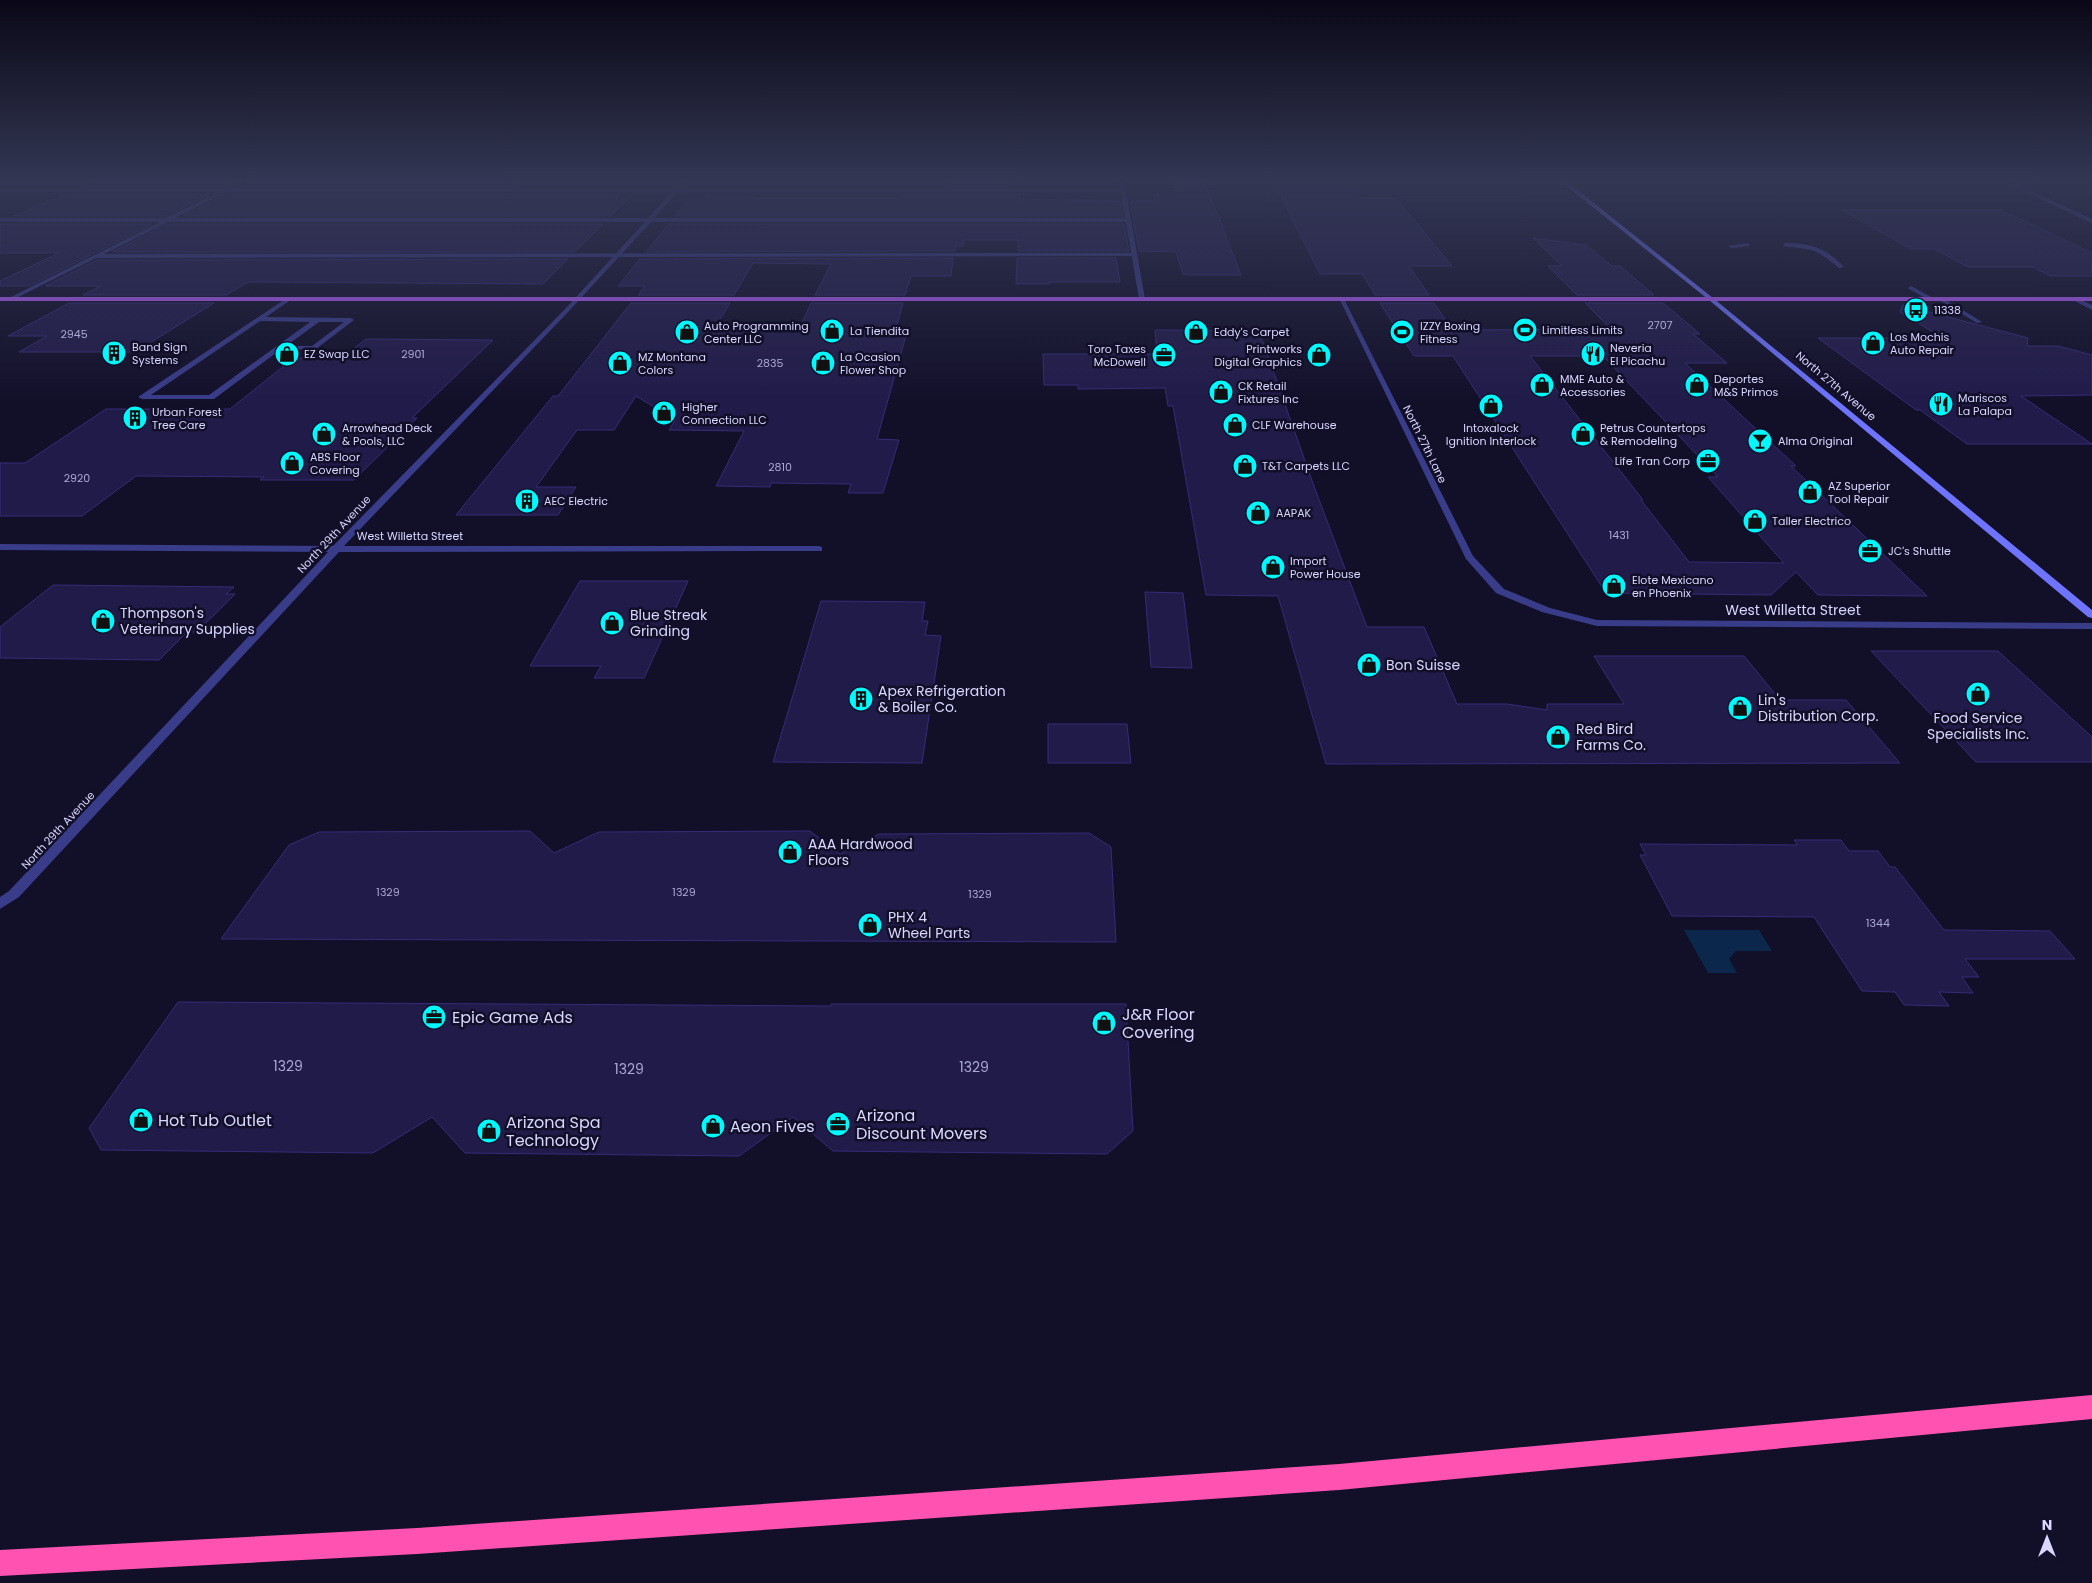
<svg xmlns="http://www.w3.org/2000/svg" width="2092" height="1583" font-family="Poppins,sans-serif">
	<rect width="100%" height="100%" fill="#120f29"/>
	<!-- water -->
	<path fill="#0b274c" d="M1684 930H1759L1772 951H1736L1729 959 1737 973H1708Z"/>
	<!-- building -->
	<g fill="#211b4a" stroke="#362c77" fill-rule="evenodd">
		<path d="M98 180H237L226 186H85Z"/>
		<path d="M251 180H521L514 186H241Z"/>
		<path d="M948 180H1007L1006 186H947Z"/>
		<path d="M1173 180H1204L1241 275H1189L1183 274 1176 252 1139 251 1130 201H1155L1154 195H1178Z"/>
		<path d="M1277 188H1353L1361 198H1396L1452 266H1409L1429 295H1375L1362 274H1320Z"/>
		<path d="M66 194H210L166 216H14Z"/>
		<path d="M226 194H620L615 199H628L611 216H183Z"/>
		<path d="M901 194H1020V199L1120 201 1123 216H675L689 199H704L707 196H753L751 198H899Z"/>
		<path d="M1842 210H2001L2092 253V276H2050L2033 267H1968L1934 249H1911Z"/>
		<path d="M0 224H152L29 286H0V281L59 253H0Z"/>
		<path d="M168 224H603L575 252H112Z"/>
		<path d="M669 224H1124L1129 251H1018V240H964L963 246H956L955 251 646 252Z"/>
		<path d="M1533 238 1586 245 1612 266H1620L1654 295H1577L1548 266H1562Z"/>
		<path d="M953 258 951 276H911L905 295H815L831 264 753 263 734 295H638L645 286H618L640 259Z"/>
		<path d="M1017 258H1116L1120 282H1049V284H1016Z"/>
		<path d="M568 259 543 284 248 282 226 295H83L101 286H45L97 260Z"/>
		<path d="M69 303H214L135 352H19L47 336H8Z"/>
		<path d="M631 303H730L714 329H799L811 303H903L895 332H907L877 439 899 440 883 493H848L851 484 771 483 770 487 716 486 744 431 669 430 675 420 636 396 614 430H577L536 487H576L558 515H456L553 396H558Z"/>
		<path d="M1380 303H1434L1451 328H1460L1461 330 1611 329 1585 303H1663L1700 334H1693L1727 363H1685L1796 466H1791L1927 596 1818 595 1796 572 1771 595 1606 593 1453 356H1414ZM1530 356H1603L1718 477H1708L1784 563 1689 562 1641 500H1643Z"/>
		<path d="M1903 305 2028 338 2027 346H2058L2092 355V395L2021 396 2092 444H1967L1920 410H1916L1818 338H1943L1900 312Z"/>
		<path d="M1155 330 1259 331 1315 489 1367 627H1424L1457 704H1507L1547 710V704H1624L1594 656H1744L1780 700H1846L1900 763 1326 764 1278 596 1206 595 1173 406H1168L1165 388 1078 389V385H1044L1043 354H1157Z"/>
		<path d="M366 339 493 340 412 418H417L354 480H260L264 477 136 476 82 516H0V463H25L106 409H230L294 358H342Z"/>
		<path d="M580 581H688L644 678H594L601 666H530Z"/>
		<path d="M53 585 234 587 226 594H235L197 632H187L159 660 0 658V627Z"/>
		<path d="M1145 592 1183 593 1192 668 1151 667Z"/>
		<path d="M821 601 925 602 922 621H928L925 635 941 636 922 763 773 762Z"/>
		<path d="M1871 651H1998L2092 737V762H1976Z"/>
		<path d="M1048 724H1127L1131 763H1048Z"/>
		<path d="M530 831 554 853 599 832 810 831 840 854 879 834 1089 833 1111 847 1116 942 221 939 289 845 319 832Z"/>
		<path d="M1794 840H1841L1849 851H1878L1890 867H1895L1944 930 2050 931 2075 959H1965L1979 977H1962L1973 993 1939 992 1949 1006 1904 1005 1895 992 1862 991 1814 917 1672 916 1640 855H1646L1640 844 1798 845Z"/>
		<path d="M178 1002 831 1006V1004H1126L1133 1131 1107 1154 833 1151 793 1117 739 1156 465 1153 432 1117 373 1153 101 1150 89 1128Z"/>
	</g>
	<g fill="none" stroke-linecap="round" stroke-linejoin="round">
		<!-- lane -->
		<g fill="#393c89" fill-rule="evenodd">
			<path d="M0 188H1122L1125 190 1122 192H0Z"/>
			<path d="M1748 243 1750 246 1731 248 1728 246Z"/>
			<path d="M1785 243C1811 243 1826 248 1844 267L1839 268C1813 247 1814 250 1783 246Z"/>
			<path d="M1133 253 1135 256 97 258 94 256 97 254Z"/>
			<path d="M1911 286 1933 298 1934 299 1929 300 1909 289 1908 288Z"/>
			<path d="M287 298 292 299 266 317 351 318 354 320 316 349 280 350 214 399H142L138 397ZM260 321 310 322 209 395H151ZM319 322H344L312 346H286Z"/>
			<path d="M1939 298H1943L1982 322 1977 323 1939 300Z"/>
			<path d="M2073 298H2077L2092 305V310L2073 300Z"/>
		</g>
		<!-- street -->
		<g fill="#393c89" fill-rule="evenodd">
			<path d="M242 180H249L175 218H648L683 180H688L654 218H1125L1119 180H1124L1145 299 1142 301 1139 299 1126 222H651L569 311 344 546H819L822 547V551L339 552 19 897 0 909V897L9 891 328 552 0 550V544L333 546 565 309 645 222H168L12 300 7 299 160 222H0V218H166Z"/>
			<path d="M2006 180 2092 219V223L1999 180Z"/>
			<path d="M1339 298 1344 299 1473 556 1504 589 1550 608 1597 620 2092 623V629L1597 626 1542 612 1496 593 1466 559Z"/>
		</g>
		<!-- secondary -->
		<path fill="#6e74ff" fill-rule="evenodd" d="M1565 180 1713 298 2092 610V618L2088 617 1709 300 1559 180Z"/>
		<!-- primary -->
		<rect fill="#b85eff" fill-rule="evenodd" x="0" y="297" width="2092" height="4"/>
		<!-- highway -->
		<path fill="#ff52b1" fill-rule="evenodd" d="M2092 1395V1419L1339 1490 417 1554 0 1576V1550L417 1528 1339 1464Z"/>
	</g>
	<!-- sky -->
	<linearGradient id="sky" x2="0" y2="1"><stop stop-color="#0a0817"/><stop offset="0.45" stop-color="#333754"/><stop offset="1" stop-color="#333754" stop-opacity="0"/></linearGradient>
	<rect width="2092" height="402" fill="url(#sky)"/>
	<!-- icons -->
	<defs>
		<symbol id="bus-disc" viewBox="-11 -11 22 22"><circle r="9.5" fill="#03f7ff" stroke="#120f29"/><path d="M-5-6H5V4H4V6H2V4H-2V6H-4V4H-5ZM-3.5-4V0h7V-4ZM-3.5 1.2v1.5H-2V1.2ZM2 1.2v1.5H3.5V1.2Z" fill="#111"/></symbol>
		<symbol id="stadium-disc" viewBox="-11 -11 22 22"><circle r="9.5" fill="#03f7ff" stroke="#120f29"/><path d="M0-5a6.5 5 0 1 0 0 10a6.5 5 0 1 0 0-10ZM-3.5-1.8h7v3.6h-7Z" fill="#111"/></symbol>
		<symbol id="shop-disc" viewBox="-11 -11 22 22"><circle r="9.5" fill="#03f7ff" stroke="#120f29"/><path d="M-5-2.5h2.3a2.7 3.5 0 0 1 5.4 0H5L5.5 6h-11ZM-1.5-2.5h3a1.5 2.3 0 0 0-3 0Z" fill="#111"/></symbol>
		<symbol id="building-disc" viewBox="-11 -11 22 22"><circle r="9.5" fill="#03f7ff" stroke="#120f29"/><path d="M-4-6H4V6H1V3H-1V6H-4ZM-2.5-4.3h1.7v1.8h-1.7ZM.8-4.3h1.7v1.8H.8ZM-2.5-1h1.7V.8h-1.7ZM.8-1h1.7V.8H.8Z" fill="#111"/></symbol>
		<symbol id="restaurant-disc" viewBox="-11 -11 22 22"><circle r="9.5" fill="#03f7ff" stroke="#120f29"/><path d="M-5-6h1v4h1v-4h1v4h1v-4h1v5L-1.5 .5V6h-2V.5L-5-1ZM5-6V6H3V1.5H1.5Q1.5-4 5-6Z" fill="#111"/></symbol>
		<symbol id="office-disc" viewBox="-11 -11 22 22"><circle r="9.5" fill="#03f7ff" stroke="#120f29"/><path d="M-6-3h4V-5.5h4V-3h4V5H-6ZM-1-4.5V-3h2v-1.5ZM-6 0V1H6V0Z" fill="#111"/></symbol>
		<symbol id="bar-disc" viewBox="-11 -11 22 22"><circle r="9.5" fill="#03f7ff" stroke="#120f29"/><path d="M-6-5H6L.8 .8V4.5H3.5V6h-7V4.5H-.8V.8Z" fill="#111"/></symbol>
	</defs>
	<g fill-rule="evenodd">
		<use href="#bus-disc" x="1902" y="296" width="28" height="28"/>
		<use href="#stadium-disc" x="1511" y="316" width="28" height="28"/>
		<use href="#shop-disc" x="818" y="317" width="28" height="28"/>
		<use href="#shop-disc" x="673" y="318" width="28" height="28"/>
		<use href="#shop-disc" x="1182" y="318" width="28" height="28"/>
		<use href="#stadium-disc" x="1388" y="318" width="28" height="28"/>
		<use href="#shop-disc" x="1859" y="329" width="28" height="28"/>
		<use href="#building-disc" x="100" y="339" width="28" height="28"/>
		<use href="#shop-disc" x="273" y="340" width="28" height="28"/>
		<use href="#restaurant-disc" x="1579" y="340" width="28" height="28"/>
		<use href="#office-disc" x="1150" y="341" width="28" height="28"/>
		<use href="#shop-disc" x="1305" y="341" width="28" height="28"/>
		<use href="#shop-disc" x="606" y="349" width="28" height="28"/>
		<use href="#shop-disc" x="809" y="349" width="28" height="28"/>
		<use href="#shop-disc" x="1528" y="371" width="28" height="28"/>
		<use href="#shop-disc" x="1683" y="371" width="28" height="28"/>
		<use href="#shop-disc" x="1207" y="378" width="28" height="28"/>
		<use href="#restaurant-disc" x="1927" y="390" width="28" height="28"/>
		<use href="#shop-disc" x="1477" y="392" width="28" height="28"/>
		<use href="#shop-disc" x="650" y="399" width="28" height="28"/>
		<use href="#building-disc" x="121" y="404" width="28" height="28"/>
		<use href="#shop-disc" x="1221" y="411" width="28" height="28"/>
		<use href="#shop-disc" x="310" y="420" width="28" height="28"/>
		<use href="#shop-disc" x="1569" y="420" width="28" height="28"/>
		<use href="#bar-disc" x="1746" y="427" width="28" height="28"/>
		<use href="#office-disc" x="1694" y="447" width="28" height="28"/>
		<use href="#shop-disc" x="278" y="449" width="28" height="28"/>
		<use href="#shop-disc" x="1231" y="452" width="28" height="28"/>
		<use href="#shop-disc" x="1796" y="478" width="28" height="28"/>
		<use href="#building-disc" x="513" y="487" width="28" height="28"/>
		<use href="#shop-disc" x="1244" y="499" width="28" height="28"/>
		<use href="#shop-disc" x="1741" y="507" width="28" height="28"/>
		<use href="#office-disc" x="1856" y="537" width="28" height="28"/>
		<use href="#shop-disc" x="1259" y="553" width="28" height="28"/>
		<use href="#shop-disc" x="1600" y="572" width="28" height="28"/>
		<use href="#shop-disc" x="89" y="607" width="28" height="28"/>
		<use href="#shop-disc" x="598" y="609" width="28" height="28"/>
		<use href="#shop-disc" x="1355" y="651" width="28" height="28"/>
		<use href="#shop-disc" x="1964" y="680" width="28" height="28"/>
		<use href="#building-disc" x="847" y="685" width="28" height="28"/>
		<use href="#shop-disc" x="1726" y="694" width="28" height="28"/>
		<use href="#shop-disc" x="1544" y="723" width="28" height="28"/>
		<use href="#shop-disc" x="776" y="838" width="28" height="28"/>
		<use href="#shop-disc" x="856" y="911" width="28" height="28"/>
		<use href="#office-disc" x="420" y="1003" width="28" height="28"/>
		<use href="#shop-disc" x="1090" y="1009" width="28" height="28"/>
		<use href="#shop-disc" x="127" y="1106" width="28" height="28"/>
		<use href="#office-disc" x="824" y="1110" width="28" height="28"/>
		<use href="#shop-disc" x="699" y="1112" width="28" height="28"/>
		<use href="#shop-disc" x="475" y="1117" width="28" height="28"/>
	</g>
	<g text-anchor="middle" stroke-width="5" stroke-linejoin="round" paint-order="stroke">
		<!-- far-poi labels -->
		<g font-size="11" fill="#d9d7ff" stroke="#120f29" text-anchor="start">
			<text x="1934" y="314">11338</text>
			<text x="704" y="330">Auto Programming<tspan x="704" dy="13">Center LLC</tspan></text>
			<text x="1420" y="330">IZZY Boxing<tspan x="1420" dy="13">Fitness</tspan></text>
			<text x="1542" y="334">Limitless Limits</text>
			<text x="850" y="335">La Tiendita</text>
			<text x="1214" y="336">Eddy's Carpet</text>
			<text x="1890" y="341">Los Mochis<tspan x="1890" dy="13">Auto Repair</tspan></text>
			<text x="132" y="351">Band Sign<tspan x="132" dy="13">Systems</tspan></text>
			<text x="1610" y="352">Neveria<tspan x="1610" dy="13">El Picachu</tspan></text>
			<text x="1146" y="353" text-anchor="end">Toro Taxes<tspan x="1146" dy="13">McDowell</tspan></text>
			<text x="1302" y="353" text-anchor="end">Printworks<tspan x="1302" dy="13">Digital Graphics</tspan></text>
			<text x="304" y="358">EZ Swap LLC</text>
			<text x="638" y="361">MZ Montana<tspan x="638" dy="13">Colors</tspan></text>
			<text x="840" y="361">La Ocasion<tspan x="840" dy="13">Flower Shop</tspan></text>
			<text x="1560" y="383">MME Auto &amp;<tspan x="1560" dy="13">Accessories</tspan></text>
			<text x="1714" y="383">Deportes<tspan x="1714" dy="13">M&amp;S Primos</tspan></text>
			<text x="1238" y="390">CK Retail<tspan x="1238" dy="13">Fixtures Inc</tspan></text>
			<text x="1958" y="402">Mariscos<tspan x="1958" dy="13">La Palapa</tspan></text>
			<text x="682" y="411">Higher<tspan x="682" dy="13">Connection LLC</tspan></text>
			<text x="152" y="416">Urban Forest<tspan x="152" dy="13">Tree Care</tspan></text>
			<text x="1252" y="429">CLF Warehouse</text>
			<text x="342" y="432">Arrowhead Deck<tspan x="342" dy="13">&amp; Pools, LLC</tspan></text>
			<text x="1491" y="432" text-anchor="middle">Intoxalock<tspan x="1491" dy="13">Ignition Interlock</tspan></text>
			<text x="1600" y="432">Petrus Countertops<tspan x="1600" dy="13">&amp; Remodeling</tspan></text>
			<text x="1778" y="445">Alma Original</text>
			<text x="310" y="461">ABS Floor<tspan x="310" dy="13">Covering</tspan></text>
			<text x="1690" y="465" text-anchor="end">Life Tran Corp</text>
			<text x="1262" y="470">T&amp;T Carpets LLC</text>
			<text x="1828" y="490">AZ Superior<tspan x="1828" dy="13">Tool Repair</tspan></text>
			<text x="544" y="505">AEC Electric</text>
			<text x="1276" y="517">AAPAK</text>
			<text x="1772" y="525">Taller Electrico</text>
			<text x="1888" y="555">JC's Shuttle</text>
			<text x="1290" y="565">Import<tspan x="1290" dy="13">Power House</tspan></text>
			<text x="1632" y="584">Elote Mexicano<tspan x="1632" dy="13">en Phoenix</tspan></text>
		</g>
		<!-- number labels -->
		<g font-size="11" fill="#aba8d2">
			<text x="1660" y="329">2707</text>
			<text x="74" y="338">2945</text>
			<text x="413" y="358">2901</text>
			<text x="770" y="367">2835</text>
			<text x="780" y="471">2810</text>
			<text x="77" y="482">2920</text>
			<text x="1619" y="539">1431</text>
			<text x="388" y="896">1329</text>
			<text x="684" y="896">1329</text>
			<text x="980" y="898">1329</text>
			<text x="1878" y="927">1344</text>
		</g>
		<!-- far-street labels -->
		<g font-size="11" fill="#d9d7ff" stroke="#120f29">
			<text transform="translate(1836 386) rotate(40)" y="4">North 27th Avenue</text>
			<text transform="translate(1425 444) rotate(64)" y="4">North 27th Lane</text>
			<text transform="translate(334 534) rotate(-47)" y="4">North 29th Avenue</text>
			<text x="410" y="540">West Willetta Street</text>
			<text transform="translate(58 830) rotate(-47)" y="4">North 29th Avenue</text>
		</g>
		<!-- street labels -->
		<g font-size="14" fill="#d9d7ff" stroke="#120f29">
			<text x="1793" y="615">West Willetta Street</text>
		</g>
		<!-- poi labels -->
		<g font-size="14" fill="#d9d7ff" stroke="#120f29" text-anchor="start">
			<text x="120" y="618">Thompson's<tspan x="120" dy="16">Veterinary Supplies</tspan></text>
			<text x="630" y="620">Blue Streak<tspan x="630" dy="16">Grinding</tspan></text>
			<text x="1386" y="670">Bon Suisse</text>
			<text x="878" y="696">Apex Refrigeration<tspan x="878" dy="16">&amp; Boiler Co.</tspan></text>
			<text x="1758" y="705">Lin's<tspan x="1758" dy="16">Distribution Corp.</tspan></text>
			<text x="1978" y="723" text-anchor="middle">Food Service<tspan x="1978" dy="16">Specialists Inc.</tspan></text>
			<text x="1576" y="734">Red Bird<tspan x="1576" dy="16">Farms Co.</tspan></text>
			<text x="808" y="849">AAA Hardwood<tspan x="808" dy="16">Floors</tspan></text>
			<text x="888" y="922">PHX 4<tspan x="888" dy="16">Wheel Parts</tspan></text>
		</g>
		<!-- near-number labels -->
		<g font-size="14" fill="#aba8d2">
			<text x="288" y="1071">1329</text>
			<text x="974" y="1072">1329</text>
			<text x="629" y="1074">1329</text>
		</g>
		<!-- near-poi labels -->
		<g font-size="16" fill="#d9d7ff" stroke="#120f29" text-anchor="start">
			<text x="1122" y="1020">J&amp;R Floor<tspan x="1122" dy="18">Covering</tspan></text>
			<text x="452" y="1023">Epic Game Ads</text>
			<text x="856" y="1121">Arizona<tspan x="856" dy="18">Discount Movers</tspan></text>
			<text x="158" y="1126">Hot Tub Outlet</text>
			<text x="506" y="1128">Arizona Spa<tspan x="506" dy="18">Technology</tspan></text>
			<text x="730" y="1132">Aeon Fives</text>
		</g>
	</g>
	<!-- north arrow -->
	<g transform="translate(2047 1538)" stroke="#120f29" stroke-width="4" paint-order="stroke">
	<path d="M0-4L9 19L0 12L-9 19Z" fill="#d9d7ff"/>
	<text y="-8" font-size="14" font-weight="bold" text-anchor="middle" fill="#d9d7ff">N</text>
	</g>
</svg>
